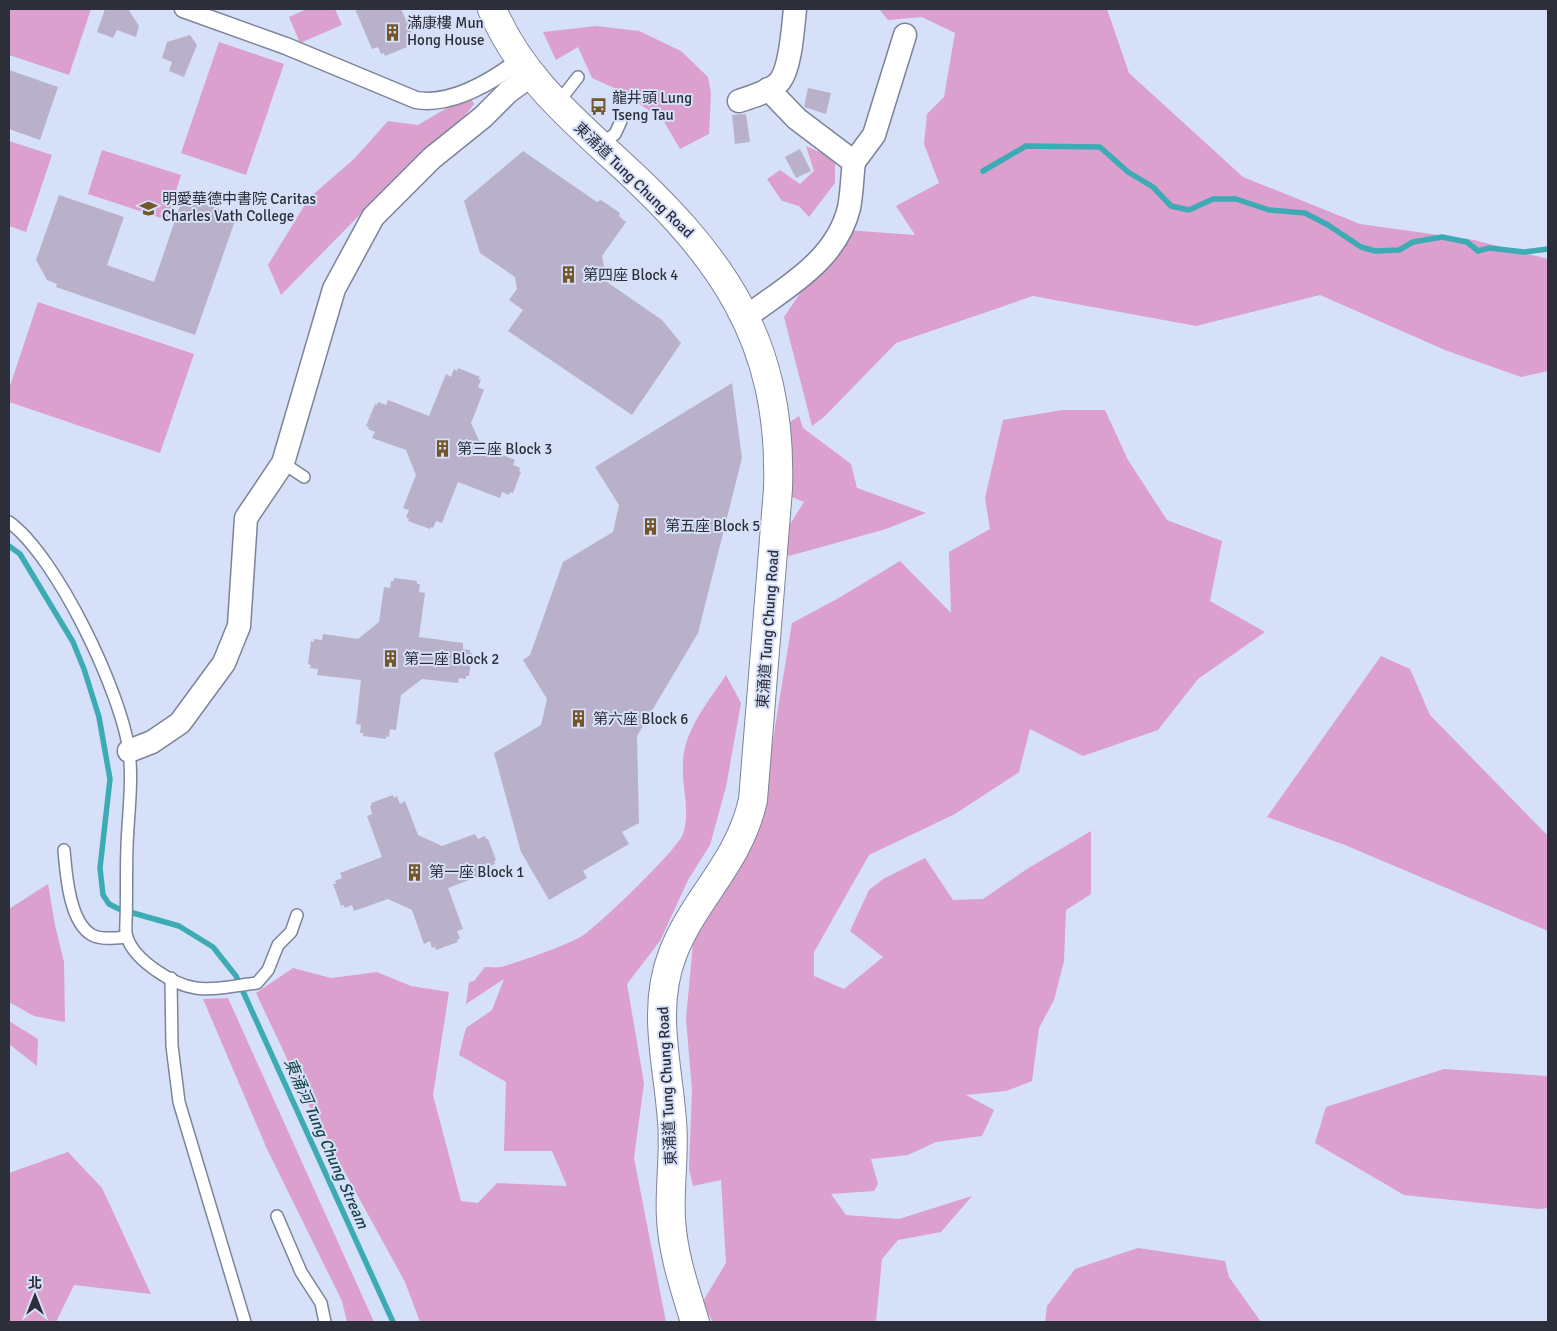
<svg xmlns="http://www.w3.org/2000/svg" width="1557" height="1331" font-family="Signika,'Noto Sans TC',sans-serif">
	<rect width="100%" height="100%" fill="#d6e0f8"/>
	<!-- green -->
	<g fill="#dba0cd">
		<path d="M9 9H91L69 75 9 55Z"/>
		<path d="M307 9H335L342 25 300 43 289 17Z"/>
		<path d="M879 9H1107L1129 73 1243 177 1360 224 1474 240 1548 259V371L1521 377 1445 350 1320 295 1196 326 1033 296 896 343 825 416 812 426 784 317 812 276 833 229 915 235 896 206 939 183 924 144 927 114 944 97 955 33 922 17 888 20Z"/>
		<path d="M596 26 639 31 681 51 708 77 711 93 709 134 680 149 663 120 621 91 592 78 578 47 556 60 543 32Z"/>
		<path d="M219 42 284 64 246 175 181 153Z"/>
		<path d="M469 95 474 104 448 137 389 185 281 295 268 265 309 198 354 159 388 121 418 125Z"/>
		<path d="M9 141 52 155 26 232 9 226Z"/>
		<path d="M806 146 835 159V183L809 217 799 206 782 201 767 179 780 170 800 184 814 171Z"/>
		<path d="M102 150 181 175 167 220 88 194Z"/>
		<path d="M38 302 194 354 160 453 9 402V389Z"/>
		<path d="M1062 410H1105L1128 460 1167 520 1222 541 1210 601 1265 632 1198 679 1158 730 1083 756 1030 729 1019 772 955 814 869 855 814 952V976L844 989 883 957 850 931 869 890 883 879 925 858 953 900 983 899 1027 869 1091 831V894L1066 910 1064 961 1054 1000 1039 1028 1032 1081 1006 1091 966 1095 994 1110 982 1136 936 1142 908 1155 871 1159 878 1184 874 1191 831 1194 846 1215 899 1219 972 1196 941 1232 898 1240 882 1259 876 1322H713L702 1303 726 1263 721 1180 693 1186 689 1169 692 1090 686 1019 693 943 763 801 792 623 837 599 900 561 951 613 949 552 990 529 985 498 1003 420Z"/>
		<path d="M799 416 803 428 851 464 857 488 926 513 886 529 789 556 780 540 804 502 785 494 787 424Z"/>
		<path d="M1381 656 1410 669 1430 715 1548 836V931L1345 845 1267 817Z"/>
		<path d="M726 675 741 703 726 787 710 845 688 880 660 941 627 984 644 1083 634 1158 666 1322H420L405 1282 314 1116 256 993 293 968 331 978 377 972 411 986 449 992 433 1095 461 1201 478 1203 497 1183 567 1186 552 1151H504L506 1082 459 1055 466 1028 492 1010 504 979 466 1004 469 982 474 981 485 967C490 967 496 968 501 967 516 963 574 943 585 934 602 922 678 849 683 834 691 810 681 786 683 762 684 730 709 701 726 675Z"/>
		<path d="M48 884 55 925 64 962 65 1022 34 1016 9 1002V909Z"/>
		<path d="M228 998 374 1322H347L342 1301 267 1149 203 999Z"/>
		<path d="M9 1021 38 1039 37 1066 9 1044Z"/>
		<path d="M1444 1069 1548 1076V1208L1539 1209 1404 1195 1315 1143 1326 1107Z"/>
		<path d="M68 1152 102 1188 151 1294 74 1285 56 1322H9V1173Z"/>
		<path d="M1138 1248 1225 1261 1229 1277 1261 1322H1045L1047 1306 1075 1269Z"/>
	</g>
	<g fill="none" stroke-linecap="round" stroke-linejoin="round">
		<!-- stream -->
		<g stroke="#3dabb3" stroke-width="5.5">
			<path d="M983 171 1026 146 1100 147 1128 172 1153 187 1171 206 1189 210 1213 199H1236L1269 210 1305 213 1328 225 1361 247 1375 251 1399 250 1413 242 1442 237 1467 242 1478 251 1489 248 1524 252 1548 249"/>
			<path d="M9 546 20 554 73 642 84 669 99 717 110 779 100 868 103 895 109 904 119 909 179 926 213 947 236 976 393 1322"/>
		</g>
	</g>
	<!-- building -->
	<g fill="#b9b1c9">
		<path d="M105 9H128L139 26 136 37 117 30 113 38 97 32Z"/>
		<path d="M355 9H401L412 33 406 36 409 43 406 44 407 47 385 56 384 53 381 54 378 47 372 49Z"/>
		<path d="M190 35 197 45 184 77 169 71 172 62 162 58 167 42Z"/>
		<path d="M9 70 58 87 40 140 9 129Z"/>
		<path d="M808 88 831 93 826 114 804 107Z"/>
		<path d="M746 114 750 142 735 144 732 115Z"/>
		<path d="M800 149 811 171 796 178 785 157Z"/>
		<path d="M523 151 597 202 601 200 620 213 619 216 626 222 602 256 607 282 662 320 681 343 632 415 508 331 523 310 509 300 517 289 515 277 480 253 464 201Z"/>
		<path d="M59 195 124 217 107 265 154 282 183 197 237 215 195 335 56 287 57 284 47 280 36 260Z"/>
		<path d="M458 368 480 377 478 379 481 380 478 387 484 390 471 423 482 447 515 460 513 465 520 468 519 471 521 472 513 493 510 492 509 495 502 492 500 498 458 482 442 523 436 521 433 528 431 527 430 529 408 521 409 519 406 517 409 510 403 508 416 475 406 450 372 438 375 432 368 429 369 427 366 426 375 404 377 405 378 402 386 405 388 400 429 416 446 374 451 377 454 369 457 371Z"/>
		<path d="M732 383 742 458 698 633 637 736 639 823 622 832 629 844 583 871 587 878 549 900 521 852 494 753 541 725 547 699 523 660 530 655 563 562 613 532 619 505 595 467Z"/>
		<path d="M394 578 417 581V584H420L419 592 425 593 419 637 463 643V649L470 650V653H472L469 676H466V679L459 678 458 683 422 679 401 695 396 730 390 729 389 737 386 736V739L363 736V733H360L361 725 356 724 361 680 317 675 318 669 310 668 311 665 308 664 311 641 314 642V639L322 640 323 634 358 639 379 622 384 587 390 588 391 581H394Z"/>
		<path d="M393 795 394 798 397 796 400 804 405 801 418 835 442 846 475 834 478 839 485 836 486 839H488L496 860 494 861 495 864 488 867 490 872 448 888 463 929 457 931 460 938 457 940 458 942 436 950 435 947 432 948 430 941 424 944 412 910 388 899 354 911 352 905 345 908 344 905 341 906 333 884H336L335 881 342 878 340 873 382 857 367 816 372 814 370 806 372 805 371 803Z"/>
	</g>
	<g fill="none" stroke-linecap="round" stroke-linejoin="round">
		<defs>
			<g id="service">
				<path d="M557 104 578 77"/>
				<path d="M600 145 615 134 621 121"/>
				<path d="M283 463 304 477"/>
				<path d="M9 522C57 557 121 692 129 751 133 782 128 815 127 846 126 872 127 897 126 922 126 927 125 933 127 937 134 960 173 985 196 988 214 991 238 985 257 983L268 970 278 945 291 932 297 915"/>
				<path d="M64 850C66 873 69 922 92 935 101 940 116 938 126 937"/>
				<path d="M171 978 172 1046 179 1102 245 1322"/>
				<path d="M277 1216 301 1272 321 1303 325 1322"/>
			</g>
			<path id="pedestrian" d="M183 9 286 46 416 100C452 106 491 82 519 61"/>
			<g id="minor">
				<path d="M739 101C751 97 772 91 780 81 791 67 793 26 795 9"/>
				<path d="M854 162 874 135 905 35"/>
				<path d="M746 317C786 287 836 261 849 208 852 193 852 177 854 162L797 119 768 89"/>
				<path d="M129 751 152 742 180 723 224 663 239 626 246 518 283 463 334 289 373 217 432 158 483 117 508 92 530 76"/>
			</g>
			<path id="secondary" d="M492 9C518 71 564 112 613 157 720 254 783 338 778 489L753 800C739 863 695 897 673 953 651 1009 668 1064 672 1121 675 1154 669 1187 671 1219 673 1255 685 1289 695 1322"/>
		</defs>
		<!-- service casing -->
		<use href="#service" stroke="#7c849a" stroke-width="14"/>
		<!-- pedestrian casing -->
		<use href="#pedestrian" stroke="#7c849a" stroke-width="19"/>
		<!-- minor casing -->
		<use href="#minor" stroke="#7c849a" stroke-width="25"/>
		<!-- secondary casing -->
		<use href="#secondary" stroke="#7c849a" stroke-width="30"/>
		<!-- service -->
		<use href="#service" stroke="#fff" stroke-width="11"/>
		<!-- pedestrian -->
		<use href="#pedestrian" stroke="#fff" stroke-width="16"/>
		<!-- minor -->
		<use href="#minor" stroke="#fff" stroke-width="22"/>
		<!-- secondary -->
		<use href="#secondary" stroke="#fff" stroke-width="28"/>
	</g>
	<!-- icons -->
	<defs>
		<symbol id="building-bare" viewBox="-9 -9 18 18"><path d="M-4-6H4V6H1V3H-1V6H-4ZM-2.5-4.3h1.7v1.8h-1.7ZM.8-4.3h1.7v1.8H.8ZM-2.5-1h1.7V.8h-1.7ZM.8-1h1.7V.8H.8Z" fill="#74562b" stroke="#d6e0f8" stroke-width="2.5" paint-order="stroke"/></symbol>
		<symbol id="bus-bare" viewBox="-9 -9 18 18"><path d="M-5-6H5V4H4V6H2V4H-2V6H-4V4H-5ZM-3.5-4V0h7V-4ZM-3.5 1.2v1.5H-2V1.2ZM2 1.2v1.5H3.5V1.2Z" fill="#74562b" stroke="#d6e0f8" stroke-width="2.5" paint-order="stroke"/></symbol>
		<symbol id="school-bare" viewBox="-9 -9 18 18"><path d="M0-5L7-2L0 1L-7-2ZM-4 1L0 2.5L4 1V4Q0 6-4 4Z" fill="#74562b" stroke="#d6e0f8" stroke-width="2.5" paint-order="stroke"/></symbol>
	</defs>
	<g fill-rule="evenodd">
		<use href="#building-bare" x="380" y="20" width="25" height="25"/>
		<use href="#bus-bare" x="586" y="94" width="25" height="25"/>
		<use href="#school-bare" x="136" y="196" width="25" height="25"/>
		<use href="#building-bare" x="556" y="262" width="25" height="25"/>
		<use href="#building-bare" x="430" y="436" width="25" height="25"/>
		<use href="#building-bare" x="638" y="514" width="25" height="25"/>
		<use href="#building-bare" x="378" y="646" width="25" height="25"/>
		<use href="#building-bare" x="566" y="706" width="25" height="25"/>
		<use href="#building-bare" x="402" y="860" width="25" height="25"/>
	</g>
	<g text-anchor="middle" stroke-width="4" stroke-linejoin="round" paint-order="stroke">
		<!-- poi labels -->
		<g font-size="15" fill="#2c2f39" stroke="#d6e0f8" text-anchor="start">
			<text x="407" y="28">滿康樓 Mun<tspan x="407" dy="17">Hong House</tspan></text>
			<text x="612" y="103">龍井頭 Lung<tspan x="612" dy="17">Tseng Tau</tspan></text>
			<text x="162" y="204">明愛華德中書院 Caritas<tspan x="162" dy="17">Charles Vath College</tspan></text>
			<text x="583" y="280">第四座 Block 4</text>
			<text x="457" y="454">第三座 Block 3</text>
			<text x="665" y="531">第五座 Block 5</text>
			<text x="404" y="664">第二座 Block 2</text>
			<text x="593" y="724">第六座 Block 6</text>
			<text x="429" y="877">第一座 Block 1</text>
		</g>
		<!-- street labels -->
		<g font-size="15" fill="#2c2f39" stroke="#d6e0f8">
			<text transform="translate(634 180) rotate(44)" y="5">東涌道 Tung Chung Road</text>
			<text transform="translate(768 629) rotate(-86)" y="5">東涌道 Tung Chung Road</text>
			<text transform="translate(667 1086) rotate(-93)" y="5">東涌道 Tung Chung Road</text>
		</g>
		<!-- water labels -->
		<g font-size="16" font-style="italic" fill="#144548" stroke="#d6e0f8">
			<text transform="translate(327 1143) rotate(66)" y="6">東涌河 Tung Chung Stream</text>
		</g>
	</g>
	<!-- border -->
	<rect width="1557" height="1331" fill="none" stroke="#2c2f39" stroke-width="20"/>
	<!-- north arrow -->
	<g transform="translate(35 1296)" stroke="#d6e0f8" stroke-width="4" paint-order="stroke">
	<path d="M0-4L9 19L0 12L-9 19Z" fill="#2c2f39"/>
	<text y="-8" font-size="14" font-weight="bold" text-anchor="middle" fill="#2c2f39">北</text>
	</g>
</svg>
